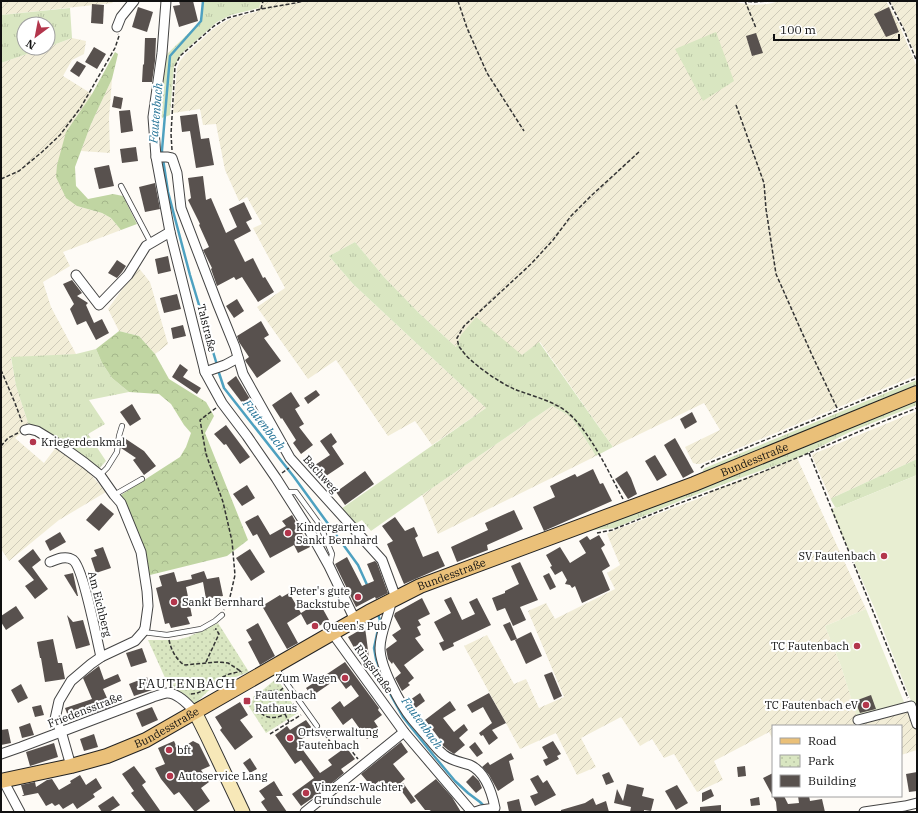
<svg xmlns="http://www.w3.org/2000/svg" width="918" height="813" font-family="'IBM Plex Serif',serif">
	<defs>
		<pattern id="farmland-furrows" width="10" height="10" patternUnits="userSpaceOnUse"><rect width="10" height="10" fill="#f2edd7"/><path d="M-1 1l2-2M0 10L10 0M9 11l2-2" fill="none" stroke="#cecab8"/></pattern>
		<pattern id="grass-tufts" width="24" height="20" patternUnits="userSpaceOnUse"><rect width="24" height="20" fill="#d9e6c1"/><path d="M3 7l-1-3M5 7V3M7 7l1-3M15 17l-1-3M17 17v-4M19 17l1-3" fill="none" stroke="#b9c4a5"/></pattern>
		<pattern id="forest-crowns" width="20" height="18" patternUnits="userSpaceOnUse"><rect width="20" height="18" fill="#c0d5a2"/><path d="M2 6a3 3 0 1 1 6 0M12 15a3 3 0 1 1 6 0" fill="none" stroke="#a4b68a"/></pattern>
		<pattern id="park-dots" width="8" height="8" patternUnits="userSpaceOnUse"><rect width="8" height="8" fill="#d9e6c1"/><path d="M2 2h.1M6 6h.1" fill="none" stroke="#b9c4a5" stroke-width="1.8" stroke-linecap="round"/></pattern>
	</defs>
	<rect width="100%" height="100%" fill="#fefbf6"/>
	<!-- farmland -->
	<g fill="url(#farmland-furrows)">
		<path d="M1 1H111L113 3 1 15Z"/>
		<path d="M261 1H730L752 5 768 4 780 1H886L898 22 917 67V375L700 464H697L693 463 685 447 720 430 704 403 613 447 540 342 522 355 456 347 419 313 384 277 355 242 329 256 353 284 486 408 432 445 415 421 388 436 336 360 308 379 257 307 285 288 253 228 262 224 247 197 239 201 225 170 216 124 203 125 200 109 173 113 177 68 180 61 186 54 213 29 222 23 232 18 256 12 259 8Z"/>
		<path d="M890 1H917V58L905 30Z"/>
		<path d="M72 38 86 41 84 54 72 60 63 76 92 94 66 132 77 206 102 213 111 218 121 230 63 252 70 266 43 282 51 307 76 354 11 358 16 386 29 426 15 438 44 463 57 446 79 461 106 492 59 520 9 561 1 549V63L44 48H48V47Z"/>
		<path d="M112 79 109 118 110 153 81 151 91 124Z"/>
		<path d="M138 267 150 282 168 344 155 354 139 336 119 331 108 309Z"/>
		<path d="M552 406 568 415 576 424 596 456 438 534 422 495Z"/>
		<path d="M917 411V459L832 498 831 500 812 456 813 454Z"/>
		<path d="M797 458 866 609 825 626 841 666 858 719 908 707 917 728V750L901 755V726H773V740L769 732 714 761 723 780 697 792 674 754 664 758 652 739 640 746 621 717 581 738 596 767 577 775 556 733 520 749 464 646 487 635 514 684 526 679 539 708 564 697 528 611 546 603 555 619 615 589 607 573 620 565 607 534 610 532 708 495 707 493Z"/>
	</g>
	<!-- grass -->
	<g fill="url(#grass-tufts)">
		<path d="M201 1H261L259 8 231 15 217 22 182 53 174 66 170 115 160 119 163 89V71L165 56 201 21 203 4Z"/>
		<path d="M70 8 72 38 48 47V24H24V48H44L1 63V15Z"/>
		<path d="M716 32 734 81 703 101 675 49Z"/>
		<path d="M355 242 384 277 419 313 456 347 461 335 476 317 522 355 539 342 613 447 596 456 576 424 568 415 552 406 422 495 371 531 362 520 355 524 341 509 486 408 353 284 329 256Z"/>
		<path d="M96 349 102 363 112 378 129 392 89 400 105 424 88 434 106 461 97 471 29 426 16 386 11 357 76 354Z"/>
		<path d="M917 380V389L702 474 703 470 705 468Z"/>
		<path d="M917 398V405L850 432 797 458 743 477 682 500 615 528 586 531Z"/>
		<path d="M917 459V475L837 508 835 507 831 500 832 498Z"/>
	</g>
	<!-- forest -->
	<g fill="url(#forest-crowns)">
		<path d="M115 52 118 54 112 79 91 124 75 167 76 186 88 199 113 194 123 196 137 224 121 230 111 218 102 213 77 206 66 198 56 177 57 165 66 132 92 94Z"/>
		<path d="M119 331 139 336 155 354 169 379 206 402 214 416 205 433 248 540 227 556 150 575 121 495 180 457 186 447 191 433 184 425 171 404 159 394 129 392 112 378 102 363 96 349Z"/>
	</g>
	<!-- park -->
	<g fill="url(#park-dots)">
		<path d="M218 623 249 672 225 681 208 691 195 704 171 691 148 640H177L188 637Z"/>
		<path d="M277 678 298 713 266 733 248 705 253 700V697L264 689Z"/>
	</g>
	<!-- pitch -->
	<g fill="#e8eed2">
		<path d="M917 475V716L874 607 831 510 835 507 837 508Z"/>
		<path d="M866 609 906 707 858 720 841 666 825 626Z"/>
	</g>
	<g fill="none" stroke-linecap="round" stroke-linejoin="round">
		<!-- stream -->
		<g stroke="#4ea1c0" stroke-width="2.5">
			<path d="M162 155V150L170 56 201 21 203 1"/>
			<path d="M163 159 168 192 190 275 217 365"/>
			<path d="M218 370 224 388 294 477 358 565 368 587"/>
			<path d="M377 612 380 620 374 648 376 659 388 690 403 717 434 756 455 781 468 793 480 802 485 807"/>
		</g>
	</g>
	<!-- building -->
	<g fill="#58514e">
		<path d="M179 1H193L198 21 179 27 173 6 180 5Z"/>
		<path d="M92 4 104 5 103 24 91 23Z"/>
		<path d="M138 7 153 12 147 32 132 27Z"/>
		<path d="M889 7 899 32 886 37 874 14Z"/>
		<path d="M756 33 763 53 752 56 746 36Z"/>
		<path d="M145 38H156L155 61 152 82H142L143 64 144 65Z"/>
		<path d="M94 47 106 54 97 69 85 62Z"/>
		<path d="M77 61 86 66 79 77 70 71Z"/>
		<path d="M114 96 123 98 121 109 112 107Z"/>
		<path d="M130 110 133 131 121 133 119 111Z"/>
		<path d="M197 114 201 139 209 138 214 165 196 168 190 131 182 132 180 116Z"/>
		<path d="M136 147 138 161 122 163 120 149Z"/>
		<path d="M109 165 114 186 99 189 94 168Z"/>
		<path d="M203 176 206 200 211 198 226 233 237 227 229 209 244 202 252 219 246 222 251 231 234 240 245 262 253 258 263 278 265 277 274 292 258 302 242 277 236 280 234 277 217 286 211 269 212 268 203 250 209 247 199 225 200 224 188 200 191 198 188 178Z"/>
		<path d="M155 183 160 209 145 212 139 187Z"/>
		<path d="M168 256 171 271 158 274 155 259Z"/>
		<path d="M117 260 126 266 122 272 117 278 108 273Z"/>
		<path d="M72 280 82 293 77 296 88 303 86 305 94 323 102 319 109 333 96 340 86 321 77 325 70 309 74 304 63 284Z"/>
		<path d="M177 294 181 309 164 313 160 298Z"/>
		<path d="M237 299 244 311 234 318 226 306Z"/>
		<path d="M261 321 269 335 264 338 281 361 257 378 246 362 245 360 249 357 239 342 237 336Z"/>
		<path d="M183 325 186 336 173 339 171 328Z"/>
		<path d="M180 364 188 370 183 377 201 388 197 394 172 377Z"/>
		<path d="M236 376 250 399 243 404 227 383Z"/>
		<path d="M316 390 320 395 308 404 304 398Z"/>
		<path d="M291 392 300 406 295 409 304 424 299 427 313 445 301 454 293 443 296 440 282 418 281 419 272 405Z"/>
		<path d="M132 404 141 419 130 426 120 412Z"/>
		<path d="M257 412 263 423 259 426 253 415Z"/>
		<path d="M692 412 697 422 685 429 680 419Z"/>
		<path d="M226 425 250 457 240 464 226 444 224 445 214 434Z"/>
		<path d="M331 433 337 442 332 446 344 464 320 480 312 467 330 455 320 441Z"/>
		<path d="M675 438 694 472 683 478 664 445Z"/>
		<path d="M126 439 144 451 156 466 144 475 133 460 136 458 121 448 122 445Z"/>
		<path d="M655 455 667 475 657 481 645 461Z"/>
		<path d="M593 469 600 484 603 483 612 501 544 531 533 507 555 497 550 486 575 474 577 477Z"/>
		<path d="M365 471 374 484 345 505 336 492Z"/>
		<path d="M627 471 631 478 637 494 628 499 615 479Z"/>
		<path d="M247 485 255 498 242 506 233 494Z"/>
		<path d="M101 503 114 514 99 531 86 520Z"/>
		<path d="M514 510 523 529 487 545 488 550 457 562 451 547 488 530 485 523Z"/>
		<path d="M258 515 270 535 286 526 282 521 292 515 310 547 298 553 294 545 270 558 257 534 253 536 245 522Z"/>
		<path d="M395 517 405 531 414 527 418 536 415 538 423 557 438 551 445 566 404 584 387 544 393 541 382 526Z"/>
		<path d="M60 532 66 542 50 551 45 541Z"/>
		<path d="M599 535 605 545 601 548 610 566 602 571 610 590 582 603 575 586 572 588 570 585 565 584 567 580 562 571 555 575 550 567 552 566 546 555 560 547 570 563 586 553 579 541 587 536 590 540Z"/>
		<path d="M103 547 111 568 96 573 91 558 97 556 94 550Z"/>
		<path d="M33 549 41 560 32 567 48 589 35 599 25 586 34 580 18 561Z"/>
		<path d="M250 549 265 572 251 581 236 558Z"/>
		<path d="M347 557 362 586 374 581 367 564 375 561 377 563 388 593 376 599 375 597 356 607 335 564Z"/>
		<path d="M520 562 538 600 520 607 526 620 513 626 505 608 497 611 492 598 505 593V591L519 584 511 566Z"/>
		<path d="M204 571 207 579 219 577 223 596 206 599 203 582 186 587 192 616 187 617 190 624 171 628 169 623 165 624 156 588 162 586 159 576 174 572 177 582 192 579 191 575Z"/>
		<path d="M73 573 78 596H77L64 575Z"/>
		<path d="M549 573 556 587 550 590 543 576Z"/>
		<path d="M289 593 301 613 319 602 329 620 319 626 315 621 307 625 301 614 287 623 298 643 287 649 262 606 280 595 282 597Z"/>
		<path d="M451 597 462 620 475 614 469 602 477 598 491 625 453 643 454 646 443 651 439 643 444 641 434 622 451 613 444 600Z"/>
		<path d="M422 598 430 614 418 620 421 625 417 627 421 635 415 638 424 650 404 665 414 678 408 683 410 685 402 691 395 678 401 673 393 662 392 664 388 659 386 649 397 641 392 635 401 629 394 616 395 613Z"/>
		<path d="M16 606 24 618 6 630 1 622V616Z"/>
		<path d="M67 615 73 622 83 620 90 645 76 649Z"/>
		<path d="M510 622 517 639 511 641 503 625Z"/>
		<path d="M258 623 275 656 260 665 248 642 252 640 246 630Z"/>
		<path d="M365 627 369 658 362 662 348 637Z"/>
		<path d="M531 632 542 656 526 664 515 640Z"/>
		<path d="M53 639 58 663H62L65 679 45 682 41 658H40L37 642Z"/>
		<path d="M142 648 147 662 131 667 126 653Z"/>
		<path d="M345 662 379 708 378 710 382 715 374 721 378 727 375 730 376 732 367 739 352 718 343 725 331 708 340 701 344 707 359 696 351 685 346 689 338 678 312 696 306 688Z"/>
		<path d="M99 666 104 680 118 674 121 681 103 689 111 707 70 721 65 708 92 699 83 678Z"/>
		<path d="M552 672 562 696 554 700 544 675Z"/>
		<path d="M147 677 152 690 134 696 129 684Z"/>
		<path d="M21 684 28 698 18 703 11 690Z"/>
		<path d="M420 693 425 701 413 710 407 702Z"/>
		<path d="M489 693 506 723 492 730 498 738 489 745 483 735 481 736 479 733 492 723 483 707 472 713 467 705Z"/>
		<path d="M871 695 876 709 860 713 855 701Z"/>
		<path d="M450 701 456 710 443 718 454 732 464 724 468 730 459 738 465 745 454 754 448 750 441 744 442 742 425 720Z"/>
		<path d="M240 702 248 715 240 720 253 737 235 750 220 730 222 728 215 717Z"/>
		<path d="M41 705 44 715 35 717 32 707Z"/>
		<path d="M152 707 158 720 142 727 136 713Z"/>
		<path d="M306 720 314 731 297 742 320 773 332 765 328 760 346 747 355 759 341 769 344 773 321 792 301 806 292 794 314 778 301 760 295 764 275 735 287 726 290 730Z"/>
		<path d="M30 723 34 735 22 738 19 727Z"/>
		<path d="M8 729 11 743 1 745V730Z"/>
		<path d="M94 734 98 747 84 751 80 739Z"/>
		<path d="M174 741 178 750 193 741 199 744 210 766 201 770 209 782 201 788 210 801 195 812 179 792 174 795 161 779 155 768 165 764 158 748Z"/>
		<path d="M553 741 561 754 557 756 559 759 546 766 543 760 548 758 542 747Z"/>
		<path d="M401 742 408 752 393 764 405 779 398 785 396 782 382 786 379 781 372 787 361 774Z"/>
		<path d="M475 742 483 753 477 757 469 747Z"/>
		<path d="M54 743 58 757 30 766 26 752Z"/>
		<path d="M511 753 514 759 509 761 514 780 498 791 489 775 482 767 488 762 490 765Z"/>
		<path d="M250 758 257 769 250 773 243 763Z"/>
		<path d="M134 766 146 782 142 785 161 812H146L131 793 134 791 122 774Z"/>
		<path d="M745 766 746 776 738 777 737 767Z"/>
		<path d="M609 772 614 782 606 785 602 775Z"/>
		<path d="M917 772V791L909 792 906 774Z"/>
		<path d="M773 773V796H784L788 804 799 803 798 796H809L810 801 822 799 825 812H777L776 802 763 778Z"/>
		<path d="M80 775 86 785 96 778 102 788 93 794 95 797 77 809 73 803 63 809 59 804 55 806 52 803 46 806 38 793 23 796 22 795H24L21 785 35 782 36 787 47 780 52 779 59 790 71 783 70 781Z"/>
		<path d="M473 775 479 781 482 788 476 793 466 782Z"/>
		<path d="M538 775 543 783 547 780 556 795 535 806 530 796 538 793 530 779Z"/>
		<path d="M436 779 452 797 461 812H428L431 810H425L414 796Z"/>
		<path d="M274 781 283 796H276L287 812H268L261 802 265 799 259 791Z"/>
		<path d="M403 783 416 801 411 804 398 786Z"/>
		<path d="M627 784 644 788 642 796 654 799 651 811 644 810V812H630L631 807 614 803 617 789 623 801Z"/>
		<path d="M677 785 688 803 676 810 665 791Z"/>
		<path d="M711 789 714 796 702 802V793Z"/>
		<path d="M113 796 120 805 109 812H102L98 806Z"/>
		<path d="M759 797 760 805 751 806 750 799Z"/>
		<path d="M593 798 596 805 606 801 609 812H561V810L585 803Z"/>
		<path d="M519 799 522 812H509L507 802Z"/>
		<path d="M721 805V812H700V807Z"/>
	</g>
	<g fill="none" stroke-linecap="round" stroke-linejoin="round">
		<defs>
			<g id="lane">
				<path d="M121 186 151 243"/>
				<path d="M100 475 107 468 117 452 119 436 122 426"/>
				<path d="M114 495 142 479"/>
				<path d="M286 495 290 492H296L320 525 332 554 330 564"/>
				<path d="M143 632 167 635 201 629 215 621 222 615"/>
				<path d="M275 667 317 726"/>
			</g>
			<g id="street">
				<path d="M166 1 162 53 153 117 156 157 170 232 205 372 222 403 247 436 276 478 309 530 329 566 355 620"/>
				<path d="M117 27 121 17 134 1"/>
				<path d="M156 157H167L172 158 177 173 181 208 218 305 235 347 243 374 290 458 382 560 396 598"/>
				<path d="M76 275 99 305 128 275 146 246 170 232"/>
				<path d="M205 372 225 365 238 358"/>
				<path d="M25 430 29 429 37 431 60 445 85 463 100 475 114 495 121 503 141 552 147 591 148 606 145 628 143 632 135 641 101 657 91 664 71 681 59 701 55 719 61 731 71 766"/>
				<path d="M50 562C57 559 66 555 73 560 83 567 97 640 101 657"/>
				<path d="M388 602 390 607C387 619 380 635 380 648 380 667 400 704 412 719 418 726 424 733 430 740 434 745 439 751 444 755 452 761 461 762 470 765 485 772 492 793 495 808L481 810 475 812"/>
				<path d="M334 632 336 638 404 732 472 812"/>
				<path d="M858 720 911 706 917 724"/>
				<path d="M1 754 21 747 153 697C157 696 161 694 166 693 177 692 188 704 195 712"/>
				<path d="M3 780 20 812"/>
				<path d="M305 812 404 732"/>
				<path d="M864 812 905 806 917 803"/>
			</g>
			<path id="secondary" d="M195 712 207 736 243 812"/>
			<g id="primary">
				<path id="s1" d="M1 781 71 766 107 756 146 740 369 612 420 586 694 484 917 393"/>
			</g>
		</defs>
		<!-- lane casing -->
		<use href="#lane" stroke="#444" stroke-width="6"/>
		<!-- street casing -->
		<use href="#street" stroke="#444" stroke-width="11"/>
		<!-- secondary casing -->
		<use href="#secondary" stroke="#333" stroke-width="15"/>
		<!-- primary casing -->
		<use href="#primary" stroke="#222" stroke-width="16"/>
		<!-- path -->
		<g stroke="#333" stroke-width="1.5" stroke-dasharray="4 2" stroke-linecap="butt">
			<path d="M458 1 467 28 487 73 524 131"/>
			<path d="M742 1 754 2 768 1"/>
			<path d="M745 1 756 28"/>
			<path d="M889 1 904 30 917 62"/>
			<path d="M261 9 263 1"/>
			<path d="M736 105 764 183 766 209 776 274 812 355 838 410"/>
			<path d="M172 150 171 134 175 66 180 56 214 26 227 18 261 9 295 3 303 1"/>
			<path d="M1 179 19 171 42 152 60 135 81 107 115 48 119 36 118 34"/>
			<path d="M1 370 15 403 22 422"/>
			<path d="M216 408 200 420 206 454 223 502 232 541 235 575 230 597 224 610"/>
			<path d="M1 446 8 438 18 433"/>
			<path d="M809 453 908 698"/>
			<path d="M701 468 704 465 917 378"/>
			<path d="M282 473 289 468"/>
			<path d="M623 499C609 473 590 431 567 412 552 400 531 396 514 389 500 383 469 362 461 349 458 346 458 342 457 338L464 326 531 264 553 240 571 216 592 195 640 151"/>
			<path d="M597 533 612 530 680 503 745 479 809 453 879 423 917 408"/>
			<path d="M169 640C171 650 176 659 184 665L218 662 228 663 242 672"/>
			<path d="M206 662 219 634 216 629H215"/>
			<path d="M283 688 281 690 263 692 255 697C256 701 256 706 258 709 263 719 277 720 286 713 289 711 291 707 294 704"/>
			<path d="M191 694C204 694 213 681 225 676 230 673 236 673 241 671"/>
			<path d="M285 714 289 722"/>
			<path d="M321 730 332 744 347 745 358 759"/>
			<path d="M270 734 301 715"/>
		</g>
		<!-- lane -->
		<use href="#lane" stroke="#fff" stroke-width="4.5"/>
		<!-- street -->
		<use href="#street" stroke="#fff" stroke-width="9"/>
		<!-- secondary -->
		<use href="#secondary" stroke="#f7e8b8" stroke-width="13"/>
		<!-- primary -->
		<use href="#primary" stroke="#eac079" stroke-width="14"/>
	</g>
	<!-- markers -->
	<g fill="#b3364c" stroke="#fff" stroke-width="1.5">
		<circle cx="33" cy="442" r="4"/>
		<circle cx="288" cy="533" r="4"/>
		<circle cx="884" cy="556" r="4"/>
		<circle cx="358" cy="597" r="4"/>
		<circle cx="174" cy="602" r="4"/>
		<circle cx="315" cy="626" r="4"/>
		<circle cx="857" cy="646" r="4"/>
		<circle cx="345" cy="678" r="4"/>
		<rect x="243" y="697" width="8" height="8" rx="2"/>
		<circle cx="866" cy="705" r="4"/>
		<circle cx="290" cy="738" r="4"/>
		<circle cx="169" cy="750" r="4"/>
		<circle cx="170" cy="776" r="4"/>
		<circle cx="306" cy="793" r="4"/>
	</g>
	<g text-anchor="middle" stroke-width="4" stroke-linejoin="round" paint-order="stroke">
		<!-- street labels -->
		<g font-size="11" fill="#111" stroke="#fff">
			<text transform="translate(207 328) rotate(76)" y="4">Talstraße</text>
			<text dy="4" stroke="none"><textPath href="#s1" startOffset="823">Bundesstraße</textPath></text>
			<text transform="translate(321 474) rotate(48)" y="4">Bachweg</text>
			<text dy="4" stroke="none"><textPath href="#s1" startOffset="499">Bundesstraße</textPath></text>
			<text transform="translate(100 604) rotate(76)" y="4">Am Eichberg</text>
			<text transform="translate(374 669) rotate(54)" y="4">Ringstraße</text>
			<text transform="translate(85 710) rotate(-21)" y="4">Friedensstraße</text>
			<text dy="4" stroke="none"><textPath href="#s1" startOffset="175">Bundesstraße</textPath></text>
		</g>
		<!-- poi labels -->
		<g font-size="11" fill="#111" stroke="#fff" text-anchor="start">
			<text x="41" y="446">Kriegerdenkmal</text>
			<text x="296" y="531">Kindergarten<tspan x="296" dy="13">Sankt Bernhard</tspan></text>
			<text x="876" y="560" text-anchor="end">SV Fautenbach</text>
			<text x="350" y="595" text-anchor="end">Peter's gute<tspan x="350" dy="13">Backstube</tspan></text>
			<text x="182" y="606">Sankt Bernhard</text>
			<text x="323" y="630">Queen's Pub</text>
			<text x="849" y="650" text-anchor="end">TC Fautenbach</text>
			<text x="337" y="682" text-anchor="end">Zum Wagen</text>
			<text x="255" y="699">Fautenbach<tspan x="255" dy="13">Rathaus</tspan></text>
			<text x="858" y="709" text-anchor="end">TC Fautenbach eV</text>
			<text x="298" y="736">Ortsverwaltung<tspan x="298" dy="13">Fautenbach</tspan></text>
			<text x="177" y="754">bft</text>
			<text x="178" y="780">Autoservice Lang</text>
			<text x="314" y="791">Vinzenz-Wachter<tspan x="314" dy="13">Grundschule</tspan></text>
		</g>
		<!-- water labels -->
		<g font-size="12" font-style="italic" fill="#267497" stroke="#fff">
			<text transform="translate(156 113) rotate(-85)" y="4">Fautenbach</text>
			<text transform="translate(264 425) rotate(52)" y="4">Fautenbach</text>
			<text transform="translate(422 723) rotate(54)" y="4">Fautenbach</text>
		</g>
		<!-- quarter labels -->
		<g font-size="13" letter-spacing="1" fill="#111" stroke="#fff">
			<text x="187" y="688">FAUTENBACH</text>
		</g>
	</g>
	<!-- border -->
	<rect width="918" height="813" fill="none" stroke="#111111" stroke-width="4"/>
	<!-- legend -->
	<rect x="772" y="725" width="130" height="72" fill="#ffffff" stroke="#a0a0a0"/>
	<rect x="780" y="738" width="20" height="6" fill="#eac079" stroke="#a0a0a0"/>
	<text x="808" y="745" font-size="12" fill="#111111">Road</text>
	<rect x="780" y="755" width="20" height="12" fill="url(#park-dots)" stroke="#a0a0a0"/>
	<text x="808" y="765" font-size="12" fill="#111111">Park</text>
	<rect x="780" y="775" width="20" height="12" fill="#58514e" stroke="#a0a0a0"/>
	<text x="808" y="785" font-size="12" fill="#111111">Building</text>
	<!-- north arrow -->
	<g transform="translate(36 36) rotate(212)"><circle r="19" fill="#ffffff" stroke="#a0a0a0"/>
	<path d="M0-3L7 15L0 10L-7 15Z" fill="#b3364c"/>
	<text y="-6" font-size="11" font-weight="bold" text-anchor="middle" fill="#111111">N</text>
	</g>
	<!-- scale -->
	<path d="M774 34v6h125v-6" fill="none" stroke="#111111" stroke-width="2"/>
	<text x="780" y="34" font-size="12" fill="#111111" stroke="#ffffff" stroke-width="3" paint-order="stroke">100 m</text>
</svg>
